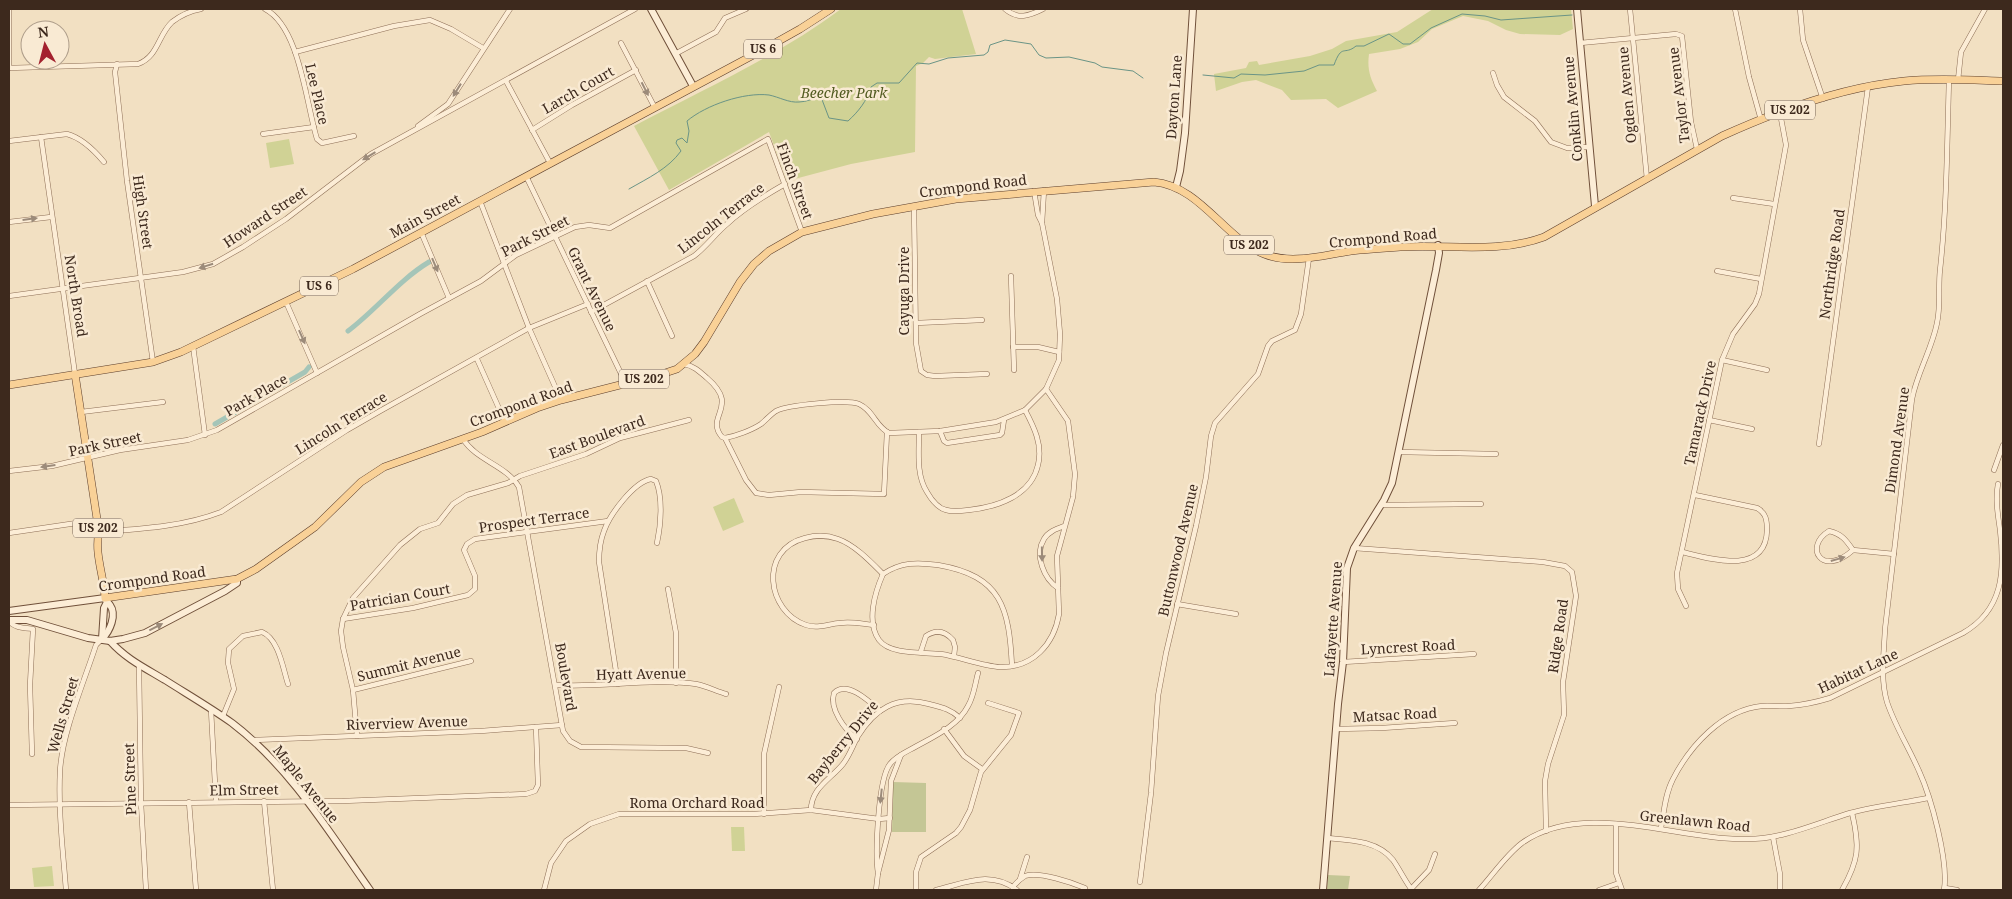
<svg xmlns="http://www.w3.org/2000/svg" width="2012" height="899" font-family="'Noto Serif',serif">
	<rect width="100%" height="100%" fill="#f2e0c2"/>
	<!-- green -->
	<g fill="#d0d295">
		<path d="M841 9H962L976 54 935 59 929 57 923 63 916 66 915 152 851 164 787 181 769 132 669 190 634 126C704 89 778 56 841 9Z"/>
		<path d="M1433 9H1571L1573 29 1560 35 1520 34 1506 30 1488 21 1463 16 1432 29 1418 42 1400 49 1369 54C1367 69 1370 78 1377 91L1338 108 1326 99 1291 100 1282 90 1256 80 1242 82 1216 91 1214 74 1246 68 1249 62 1257 61 1259 65 1310 56 1332 49 1346 41 1397 32Z"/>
		<path d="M289 139 294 164 270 168 266 143Z"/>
		<path d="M734 498 744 522 723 531 713 507Z"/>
		<path d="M731 827H744L745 851H732Z"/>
		<path d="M52 866 54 886 34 887 32 868Z"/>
	</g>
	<!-- cemetery -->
	<g fill="#c4c695">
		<path d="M893 782 926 783V832H892Z"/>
		<path d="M1328 875 1350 876 1348 890H1327Z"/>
	</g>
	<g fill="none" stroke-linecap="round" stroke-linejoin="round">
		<!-- stream -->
		<g stroke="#6a9486" stroke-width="1">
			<path d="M1203 75 1234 78 1241 74 1265 75 1304 71 1319 65H1334C1342 43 1344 56 1356 46H1364L1389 34 1403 44H1410L1431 28 1462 14 1485 16 1501 20 1572 15"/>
			<path d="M629 189C648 178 668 169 681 151L676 143 677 140 682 138 687 143 689 131 687 121C706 105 744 92 769 95 779 97 789 103 799 102 807 102 813 98 821 97L829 118 848 121C858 112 867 101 871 87L877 83H899L917 63 929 64 948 58 984 55 988 52 990 45 1005 40 1031 44 1039 55 1046 58 1069 57 1095 63 1102 67 1133 71 1143 78"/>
		</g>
		<!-- canal -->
		<g stroke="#a5c5b8" stroke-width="5">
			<path d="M348 331C376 310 399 280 429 262"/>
			<path d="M215 424 305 372 309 367"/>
		</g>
		<defs>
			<g id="street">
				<path d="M9 9V68"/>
				<path d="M265 9C300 27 306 104 317 139L322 143 354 136"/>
				<path d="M1005 9C1018 20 1029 16 1043 9"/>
				<path d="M1630 9 1647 179"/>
				<path d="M1735 9 1749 77 1761 120"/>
				<path d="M1800 9 1803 40 1823 99"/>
				<path d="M621 43 655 108"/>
				<path d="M1580 43 1676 34 1682 36 1691 122 1697 149"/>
				<path d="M295 52 394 26 430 20 451 29 483 48"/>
				<path d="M675 54 716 32 725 18 746 9"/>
				<path d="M117 64 115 72 127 181 153 362"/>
				<path d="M9 68 138 64C158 57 158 35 172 22 181 15 190 11 201 9"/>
				<path d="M1493 73 1497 85 1504 97 1535 121 1551 142 1567 148 1589 147"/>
				<path d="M1958 80 1961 52 1985 9"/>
				<path d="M506 81 550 163"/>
				<path d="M418 126 448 104 510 9"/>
				<path d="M532 130 572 105 636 70"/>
				<path d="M263 134 314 127"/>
				<path d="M41 137 75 374"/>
				<path d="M9 141 67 134C82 138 94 150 104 162"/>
				<path d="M526 176 626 384"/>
				<path d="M1034 191 1038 215 1042 223"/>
				<path d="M1733 198 1774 204"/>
				<path d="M480 201 529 328 561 400"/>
				<path d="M914 206 916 343 921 371 927 375 935 376 987 374"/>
				<path d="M9 222 51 217"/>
				<path d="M421 232 449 298"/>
				<path d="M1717 271 1761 279"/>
				<path d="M1011 276 1014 370"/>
				<path d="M647 281 672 336"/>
				<path d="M9 296 183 272 213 264 243 247 286 219 371 154 635 9"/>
				<path d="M286 302 317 373"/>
				<path d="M591 312 694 256C706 247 715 234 727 224 744 208 764 196 785 184"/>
				<path d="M916 323 982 320"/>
				<path d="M193 346 205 435"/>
				<path d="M1013 347H1038L1059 352"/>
				<path d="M477 359 505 422"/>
				<path d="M1722 360 1767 370"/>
				<path d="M684 364C694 366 699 371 707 378 741 407 704 416 722 437L725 438 746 480 756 493 769 495 801 492 884 494 887 432"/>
				<path d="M81 412 163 402"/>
				<path d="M1709 420 1752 429"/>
				<path d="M940 431 944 441 947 443 1000 435 1002 433 1004 420"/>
				<path d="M919 432C919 452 916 475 927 492 931 499 938 508 946 510 953 512 962 511 969 510 997 507 1031 496 1038 465 1043 445 1034 427 1025 410"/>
				<path d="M725 438C736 436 752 430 761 424 766 420 770 415 776 411 787 405 847 399 859 404 873 410 876 427 889 433L940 431 996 422 1025 410 1046 389 1059 360 1060 334 1057 299 1042 223 1044 190"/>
				<path d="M463 439C477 461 506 465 519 487L563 731 570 741 581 747 686 748 708 753"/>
				<path d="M1819 444 1868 87"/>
				<path d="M1399 452 1496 454"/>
				<path d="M1994 470 2003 445"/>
				<path d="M9 471 52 466 120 450 188 440 217 430 420 314 481 281 516 255 575 227 589 225 610 228 768 139 802 232"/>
				<path d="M1381 505 1481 504"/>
				<path d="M99 532C139 529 182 527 221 512L347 430 380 411 529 328 588 304"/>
				<path d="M9 533 97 520"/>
				<path d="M1354 548 1543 562 1565 566 1572 572 1576 596 1563 682 1564 715 1548 764 1545 781 1546 831"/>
				<path d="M1853 550C1846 540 1842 534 1829 531 1803 547 1822 578 1853 550L1894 554"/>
				<path d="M1682 552C1711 559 1766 576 1767 530 1767 520 1766 513 1757 508L1695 495"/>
				<path d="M1058 588C1044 579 1034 555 1044 539 1048 532 1056 529 1064 526"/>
				<path d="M668 589 676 633V683"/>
				<path d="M1177 604 1236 614"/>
				<path d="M1686 606 1678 589 1677 573 1722 360 1733 334 1755 304 1759 294 1786 145 1780 113"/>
				<path d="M343 619 413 608 468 595 475 589V576L464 550 467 544 475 539 608 521"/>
				<path d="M9 621C14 628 25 628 33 629L30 685 32 754"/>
				<path d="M874 625C863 624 851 621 840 623 828 624 818 629 806 625 767 612 758 550 805 538 816 535 827 535 838 539 855 545 871 562 883 574"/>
				<path d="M921 651 926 636C936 629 945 631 953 640L955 647 954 656"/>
				<path d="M1343 662 1474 654"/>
				<path d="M139 666 141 803 146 890"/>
				<path d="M1012 666C1009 608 1002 576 938 565 917 562 901 562 883 574 875 592 866 622 879 640 890 655 923 652 941 654 960 657 982 666 1000 667 1033 668 1054 644 1059 614L1057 556 1073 497 1075 474 1068 421 1046 389"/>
				<path d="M618 684 599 562C599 551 600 541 604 531 610 514 634 482 651 479L656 481C663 498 661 524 657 543"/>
				<path d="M556 685C602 688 650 678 696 684 706 686 716 691 726 694"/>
				<path d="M353 690 471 661"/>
				<path d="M211 710 216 802"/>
				<path d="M223 716 234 689 228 663 229 649 243 636 262 632C279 639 283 669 288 684"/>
				<path d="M944 729 964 756 982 769"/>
				<path d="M1336 729 1382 728 1455 723"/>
				<path d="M357 736 353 690 343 647 341 631 343 619 353 598 400 545 420 529 438 523 453 504 467 495 508 483 520 476 586 454 620 438 689 420"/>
				<path d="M857 739C845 730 829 709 834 693 847 680 869 701 880 711"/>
				<path d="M252 740 481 731 562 725"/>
				<path d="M264 801 273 890"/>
				<path d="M189 802 196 890"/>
				<path d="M9 805 343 801 526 794 535 791 538 785 536 727"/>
				<path d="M811 810C811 788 831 779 843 764 850 755 853 745 858 736 875 709 896 695 929 704 940 707 951 709 960 718"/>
				<path d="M764 814V754L779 687"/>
				<path d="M1616 824V873L1622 890"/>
				<path d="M1661 828C1664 812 1665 794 1673 779 1690 746 1722 710 1762 706 1771 705 1780 707 1789 706 1803 705 1817 702 1830 698L1963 633C2003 610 2005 572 2000 530 1998 515 1995 500 1998 484"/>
				<path d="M1773 837 1780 874V890"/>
				<path d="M1328 838C1351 840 1378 841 1393 860 1400 870 1405 881 1412 890"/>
				<path d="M878 873C875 853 878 779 890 764 896 756 906 752 915 747 933 737 958 726 968 706 974 696 975 684 978 673"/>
				<path d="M1020 879 1027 857"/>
				<path d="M1140 882 1151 793 1158 696 1166 653 1196 526 1206 477 1211 436 1215 423 1258 374 1268 346 1272 341 1295 330 1301 314 1309 258"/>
				<path d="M1013 887C1016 883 1020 879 1025 876 1039 871 1073 883 1085 888"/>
				<path d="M1945 888 1957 890"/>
				<path d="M1411 889 1429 870 1435 854"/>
				<path d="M66 890C63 851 58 810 60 771 62 733 84 682 96 645L102 639"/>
				<path d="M544 890 551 863 566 841 590 824 619 814H754L811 810 879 819 890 818"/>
				<path d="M876 890 878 873 889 830 891 781 901 755"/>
				<path d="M916 890V872L921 857 956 833 961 827 970 810 981 772 1011 735 1019 713 988 703"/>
				<path d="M936 890C966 883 990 870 1017 890"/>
				<path d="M1479 890C1493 875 1505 856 1522 843 1585 799 1679 841 1748 839 1783 839 1817 823 1850 813 1876 806 1903 803 1928 798"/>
				<path d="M1599 890 1619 883"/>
				<path d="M1842 890C1859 860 1860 847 1852 813"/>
				<path d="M1944 890C1949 862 1931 797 1919 771 1909 748 1895 726 1887 702 1880 678 1884 653 1885 629L1912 399C1917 373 1932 349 1937 323 1941 305 1938 287 1940 270 1947 207 1947 143 1949 80"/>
			</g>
			<g id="secondary">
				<path d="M651 9 693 86"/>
				<path d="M1577 9 1595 206"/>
				<path d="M1176 187 1180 171 1185 133 1193 9"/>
				<path d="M9 611 105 598C106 601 108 602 110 605 117 615 110 631 102 639"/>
				<path d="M9 620H27L88 638 110 641 123 639 145 633 225 591 237 583V579"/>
				<path d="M102 639 104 608 107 602"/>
				<path d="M110 641C126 659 145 668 165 680 187 694 211 708 232 723 290 767 329 832 370 890"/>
				<path d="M1323 890 1338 704 1343 662 1347 568 1354 548 1384 500 1392 483 1436 270 1439 253 1438 245"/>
			</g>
			<g id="primary">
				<path d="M75 374 99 532C94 553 104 576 105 598L237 579 256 569 315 527 361 482 384 467 482 432 537 408 561 400 659 375 677 369 695 354 704 342 740 282 754 264 769 251 802 232 873 214 956 199 1154 182C1200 186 1224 238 1264 254 1292 265 1323 255 1351 251 1367 249 1384 248 1400 247 1448 244 1498 254 1544 237L1722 136C1777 111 1843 87 1904 81 1937 78 1970 80 2003 81"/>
				<path d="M9 385 153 362 181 352 353 269 759 52 800 29 831 9"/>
			</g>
		</defs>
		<!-- street casing -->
		<use href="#street" stroke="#8e6f57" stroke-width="5.5"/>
		<!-- secondary casing -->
		<use href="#secondary" stroke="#70503a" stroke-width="8"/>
		<!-- primary casing -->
		<use href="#primary" stroke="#5c3e2c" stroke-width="8"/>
		<!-- street -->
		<use href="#street" stroke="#fcedd6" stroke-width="4.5"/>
		<!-- secondary -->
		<use href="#secondary" stroke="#fcedd6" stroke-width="6"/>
		<!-- primary -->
		<use href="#primary" stroke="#f9d197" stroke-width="7"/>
	</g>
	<!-- one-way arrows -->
	<defs><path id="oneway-solid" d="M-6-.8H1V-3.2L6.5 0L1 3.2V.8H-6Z" transform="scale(1.25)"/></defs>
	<g fill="#9c8b7a">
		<use href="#oneway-solid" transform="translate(645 89) rotate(63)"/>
		<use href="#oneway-solid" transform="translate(457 90) rotate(122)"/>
		<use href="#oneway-solid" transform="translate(369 156) rotate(149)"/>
		<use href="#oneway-solid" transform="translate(30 219) rotate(-7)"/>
		<use href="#oneway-solid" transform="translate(435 265) rotate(67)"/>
		<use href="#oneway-solid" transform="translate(206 266) rotate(162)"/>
		<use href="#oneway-solid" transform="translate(302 337) rotate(66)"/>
		<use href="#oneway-solid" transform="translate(48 466) rotate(172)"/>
		<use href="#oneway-solid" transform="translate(1042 554) rotate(89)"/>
		<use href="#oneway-solid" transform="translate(1838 559) rotate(-16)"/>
		<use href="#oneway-solid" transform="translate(156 627) rotate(-27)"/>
		<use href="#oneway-solid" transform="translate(881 796) rotate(96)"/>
	</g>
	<g text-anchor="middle" stroke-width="5" stroke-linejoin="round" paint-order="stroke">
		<!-- shield labels -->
		<g fill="#f9ead3" stroke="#756354" stroke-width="1">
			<rect x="744" y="39.5" width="38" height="19" rx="4"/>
			<rect x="1765" y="100.5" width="50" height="19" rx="4"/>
			<rect x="1224" y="235.5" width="50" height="19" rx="4"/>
			<rect x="300" y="276.5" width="38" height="19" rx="4"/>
			<rect x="619" y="369.5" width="50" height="19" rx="4"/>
			<rect x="73" y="518.5" width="50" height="19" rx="4"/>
		</g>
		<g font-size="12" font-weight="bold" fill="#3d291d">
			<text x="763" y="53">US 6</text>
			<text x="1790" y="114">US 202</text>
			<text x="1249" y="249">US 202</text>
			<text x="319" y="290">US 6</text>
			<text x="644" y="383">US 202</text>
			<text x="98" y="532">US 202</text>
		</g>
		<!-- street labels -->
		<g font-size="14" fill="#3d291d" stroke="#f9ead3">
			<text transform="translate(578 90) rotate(-30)" y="5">Larch Court</text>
			<text transform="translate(317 94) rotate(77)" y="5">Lee Place</text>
			<text transform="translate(1627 95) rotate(-95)" y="5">Ogden Avenue</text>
			<text transform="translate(1679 95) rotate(-97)" y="5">Taylor Avenue</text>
			<text transform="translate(1174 97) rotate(-86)" y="5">Dayton Lane</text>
			<text transform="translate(1573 109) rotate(-95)" y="5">Conklin Avenue</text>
			<text transform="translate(795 181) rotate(70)" y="5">Finch Street</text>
			<text transform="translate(973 186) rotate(-7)" y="5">Crompond Road</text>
			<text transform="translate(143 212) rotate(82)" y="5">High Street</text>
			<text transform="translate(425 216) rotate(-28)" y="5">Main Street</text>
			<text transform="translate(265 217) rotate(-34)" y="5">Howard Street</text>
			<text transform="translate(721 218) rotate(-38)" y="5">Lincoln Terrace</text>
			<text transform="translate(535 236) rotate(-27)" y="5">Park Street</text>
			<text transform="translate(1383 238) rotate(-5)" y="5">Crompond Road</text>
			<text transform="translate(1832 264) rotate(-82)" y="5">Northridge Road</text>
			<text transform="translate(592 289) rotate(64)" y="5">Grant Avenue</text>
			<text transform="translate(904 291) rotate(-90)" y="5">Cayuga Drive</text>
			<text transform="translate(76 296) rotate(81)" y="5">North Broad</text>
			<text transform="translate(256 395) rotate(-30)" y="5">Park Place</text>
			<text transform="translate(521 404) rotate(-20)" y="5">Crompond Road</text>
			<text transform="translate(1700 413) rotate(-78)" y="5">Tamarack Drive</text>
			<text transform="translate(341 423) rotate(-32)" y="5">Lincoln Terrace</text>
			<text transform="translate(597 437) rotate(-20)" y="5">East Boulevard</text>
			<text transform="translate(1897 440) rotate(-82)" y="5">Dimond Avenue</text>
			<text transform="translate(105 444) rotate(-12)" y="5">Park Street</text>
			<text transform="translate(534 520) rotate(-8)" y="5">Prospect Terrace</text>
			<text transform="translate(1178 550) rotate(-77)" y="5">Buttonwood Avenue</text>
			<text transform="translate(152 579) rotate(-8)" y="5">Crompond Road</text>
			<text transform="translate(400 597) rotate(-10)" y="5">Patrician Court</text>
			<text transform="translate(1333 619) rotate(-86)" y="5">Lafayette Avenue</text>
			<text transform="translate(1558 636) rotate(-82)" y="5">Ridge Road</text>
			<text transform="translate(1408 647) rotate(-3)" y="5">Lyncrest Road</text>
			<text transform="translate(409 664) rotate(-14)" y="5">Summit Avenue</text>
			<text transform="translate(1858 671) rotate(-25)" y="5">Habitat Lane</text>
			<text transform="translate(641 674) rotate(-1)" y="5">Hyatt Avenue</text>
			<text transform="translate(566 677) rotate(80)" y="5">Boulevard</text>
			<text transform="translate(63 715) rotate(-74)" y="5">Wells Street</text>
			<text transform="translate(1395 715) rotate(-3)" y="5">Matsac Road</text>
			<text transform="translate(407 723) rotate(-2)" y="5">Riverview Avenue</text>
			<text transform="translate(843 742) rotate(-51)" y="5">Bayberry Drive</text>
			<text transform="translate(130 779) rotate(-92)" y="5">Pine Street</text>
			<text transform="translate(306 784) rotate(51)" y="5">Maple Avenue</text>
			<text transform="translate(244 790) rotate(-1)" y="5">Elm Street</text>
			<text x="697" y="808">Roma Orchard Road</text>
			<text transform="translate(1695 821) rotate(6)" y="5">Greenlawn Road</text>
		</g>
		<!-- park labels -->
		<g font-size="14" font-style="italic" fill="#525b21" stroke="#f9ead3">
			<text x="844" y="98">Beecher Park</text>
		</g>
	</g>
	<!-- border -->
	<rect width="2012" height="899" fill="none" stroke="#3d291d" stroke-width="20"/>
	<!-- north arrow -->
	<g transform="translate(45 45) rotate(353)"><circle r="24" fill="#f9ead3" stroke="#ae9d8a"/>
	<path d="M0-4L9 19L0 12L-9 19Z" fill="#a3212e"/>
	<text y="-8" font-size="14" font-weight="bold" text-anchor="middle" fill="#3d291d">N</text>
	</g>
</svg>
